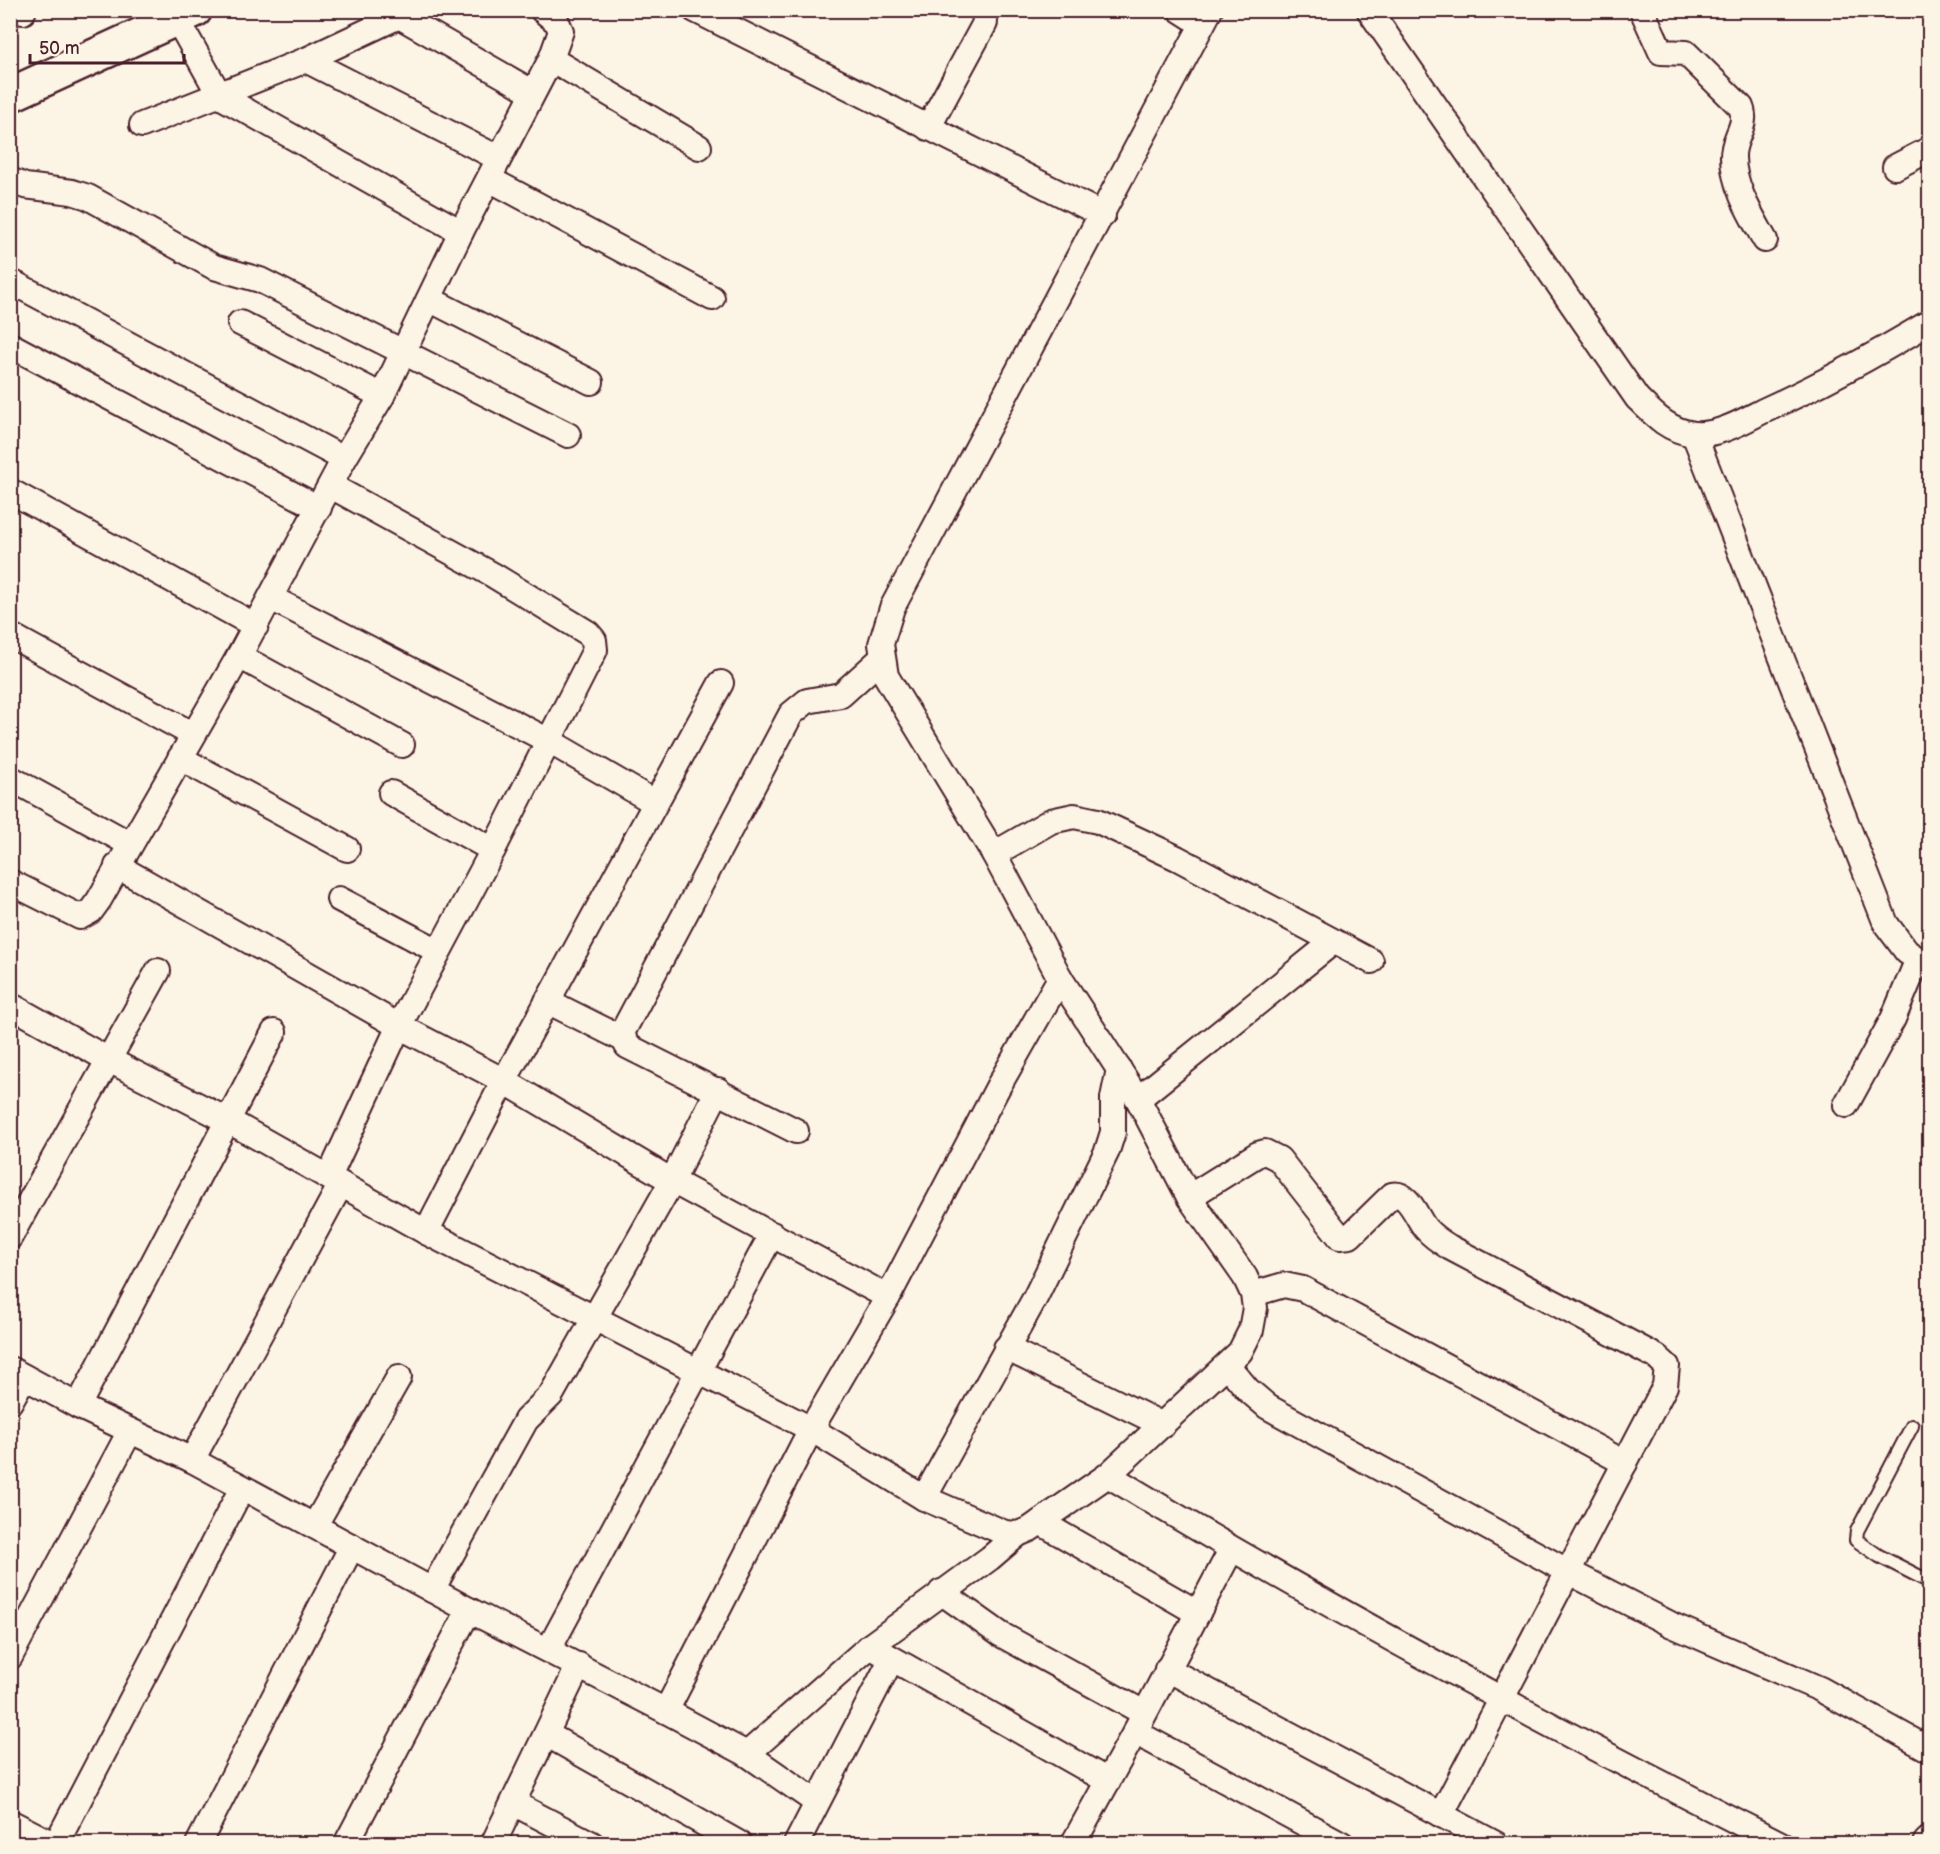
<svg xmlns="http://www.w3.org/2000/svg" width="1940" height="1854" font-family="'Balsamiq Sans',sans-serif">
	<rect width="100%" height="100%" fill="#fcf5e5"/>
	<filter id="ink" filterUnits="userSpaceOnUse"><feTurbulence type="fractalNoise" baseFrequency=".0167" numOctaves="2"/><feDisplacementMap in="SourceGraphic" scale="12" xChannelSelector="R" yChannelSelector="G"/><feConvolveMatrix kernelMatrix="1 2 1 2 8 2 1 2 1" color-interpolation-filters="sRGB"/></filter>
	<g filter="url(#ink)">
		<g fill="none" stroke-linecap="round" stroke-linejoin="round">
			<defs>
				<path id="service" d="M1912 1426 1857 1531 1856 1540 1879 1556 1930 1582"/>
				<g id="minor">
					<path d="M172 10 220 96 461 232"/>
					<path d="M695 10 1103 215"/>
					<path d="M1180 10 1202 24"/>
					<path d="M1369 10 1637 398C1654 415 1669 431 1694 434 1718 436 1743 421 1763 411 1821 385 1875 355 1930 322"/>
					<path d="M1642 10 1661 52 1686 53 1741 107C1749 125 1732 138 1733 157 1733 186 1751 215 1765 240"/>
					<path d="M23 12 24 10"/>
					<path d="M401 17 532 92"/>
					<path d="M551 59 699 147"/>
					<path d="M306 60 498 158"/>
					<path d="M142 125 306 60 412 10"/>
					<path d="M928 128 985 23 984 10"/>
					<path d="M1895 167 1930 149"/>
					<path d="M489 179 712 298"/>
					<path d="M10 180 25 186 72 192 88 197 214 267 260 280 568 435"/>
					<path d="M10 281 344 459"/>
					<path d="M429 299 591 382"/>
					<path d="M240 323 382 396"/>
					<path d="M10 345 319 508"/>
					<path d="M1694 434 1886 924 1907 952 1930 967"/>
					<path d="M10 491 256 626"/>
					<path d="M271 598 549 741 654 802"/>
					<path d="M10 635 192 734"/>
					<path d="M239 656 402 745"/>
					<path d="M180 758 347 849"/>
					<path d="M10 778 130 844"/>
					<path d="M391 793 493 850"/>
					<path d="M994 854 1051 821 1074 816 1098 821 1177 858 1371 961"/>
					<path d="M117 866 399 1026 504 1081 672 1181 888 1297"/>
					<path d="M10 882 80 917 91 911 99 900 239 656 344 459 382 396 461 232 551 59 561 31 557 22 542 10"/>
					<path d="M339 899 438 951"/>
					<path d="M547 1001 623 1039"/>
					<path d="M10 1005 109 1060 227 1120 426 1232 811 1429 924 1498 1005 1533 1018 1534 1030 1529 1108 1475C1327 1608 1553 1729 1781 1844"/>
					<path d="M1138 1099 1333 942"/>
					<path d="M1846 1105 1893 1019 1918 959"/>
					<path d="M796 1131 627 1046 622 1033 791 714 807 701 841 695 882 658"/>
					<path d="M329 1177 399 1026 493 850 595 650 594 640 588 633 493 575 331 486"/>
					<path d="M1189 1197 1258 1154 1265 1152 1279 1159 1340 1237 1350 1236 1392 1195C1409 1191 1417 1219 1426 1229 1433 1237 1441 1242 1449 1247L1657 1357 1667 1366 1665 1386 1441 1815"/>
					<path d="M426 1232 504 1081 721 683"/>
					<path d="M10 1237 158 971"/>
					<path d="M1253 1294 1284 1285 1303 1289 1625 1463"/>
					<path d="M1006 1348 1163 1425"/>
					<path d="M1227 1365 1248 1390 1268 1407 1569 1572 1672 1625 1820 1689 1930 1750"/>
					<path d="M10 1369 78 1406 192 1460 469 1610 666 1711 747 1754 816 1802"/>
					<path d="M10 1402 24 1377"/>
					<path d="M78 1406 274 1032"/>
					<path d="M192 1460 341 1184"/>
					<path d="M1108 1475 1240 1352 1251 1330 1255 1308 1253 1294 1245 1277 1189 1197 1138 1099 1060 978 994 854 886 676 881 644 892 608 1210 10"/>
					<path d="M924 1498 1035 1298 1107 1151 1113 1132V1098L1119 1069"/>
					<path d="M1040 1522 1198 1613"/>
					<path d="M315 1525 399 1377"/>
					<path d="M432 1590 526 1420 551 1395 672 1181 718 1090"/>
					<path d="M941 1592 1000 1634 1144 1713"/>
					<path d="M870 1646 1108 1781"/>
					<path d="M549 1649 772 1234"/>
					<path d="M10 1657 130 1431"/>
					<path d="M1167 1669 1496 1844"/>
					<path d="M666 1711 811 1429 888 1297 998 1087 1060 978"/>
					<path d="M1135 1732 1342 1844"/>
					<path d="M548 1735 740 1844"/>
					<path d="M747 1754 870 1646 990 1558 1018 1534"/>
					<path d="M515 1804 592 1844"/>
					<path d="M10 1822 53 1844"/>
					<path d="M56 1844 242 1488"/>
					<path d="M198 1844 352 1546"/>
					<path d="M346 1844 469 1610"/>
					<path d="M493 1844 579 1665"/>
					<path d="M796 1844 891 1660"/>
					<path d="M1073 1844 1135 1732 1231 1550"/>
				</g>
				<path id="tertiary" d="M1928 1844 1930 1842"/>
				<path id="secondary" d="M10 95 195 10"/>
			</defs>
			<!-- service casing -->
			<use href="#service" stroke="#4a1f2b" stroke-width="16"/>
			<!-- minor casing -->
			<use href="#minor" stroke="#4a1f2b" stroke-width="28"/>
			<!-- tertiary casing -->
			<use href="#tertiary" stroke="#4a1f2b" stroke-width="34"/>
			<!-- secondary casing -->
			<use href="#secondary" stroke="#4a1f2b" stroke-width="38"/>
			<!-- service -->
			<use href="#service" stroke="#fcf5e5" stroke-width="12"/>
			<!-- minor -->
			<use href="#minor" stroke="#fcf5e5" stroke-width="24"/>
			<!-- tertiary -->
			<use href="#tertiary" stroke="#fcf5e5" stroke-width="30"/>
			<!-- secondary -->
			<use href="#secondary" stroke="#fcf5e5" stroke-width="33"/>
		</g>
	</g>
	<!-- margin -->
	<rect width="1940" height="1854" fill="none" stroke="#fcf5e5" stroke-width="36"/>
	<rect x="18" y="18" width="1904" height="1818" fill="none" stroke="#4a1f2b" stroke-width="2" filter="url(#ink)"/>
	<!-- scale -->
	<path d="M30 54v9h154v-9" fill="none" stroke="#4a1f2b" stroke-width="3"/>
	<text x="39" y="54" font-size="18" fill="#4a1f2b" stroke="#fcf5e5" stroke-width="4.5" paint-order="stroke">50 m</text>
</svg>
